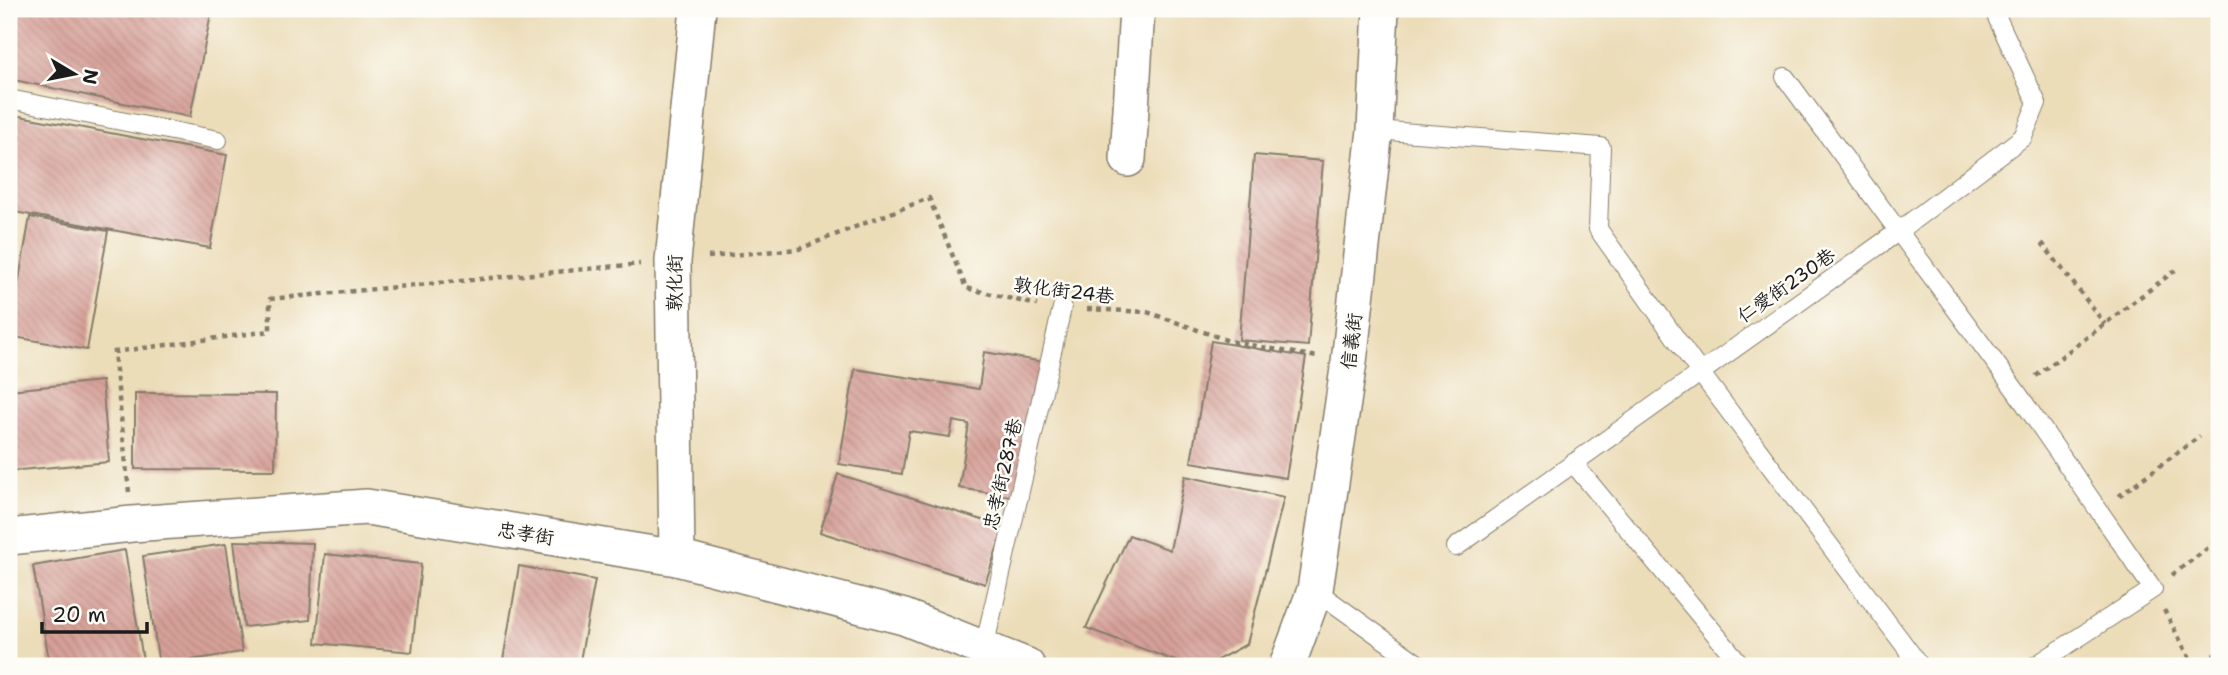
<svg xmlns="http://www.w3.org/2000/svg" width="2228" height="675" font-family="'Shantell Sans','LXGW WenKai TC',sans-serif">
	<defs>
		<pattern id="building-back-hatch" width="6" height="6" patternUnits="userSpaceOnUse" patternTransform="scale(1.75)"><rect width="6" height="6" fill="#d6a098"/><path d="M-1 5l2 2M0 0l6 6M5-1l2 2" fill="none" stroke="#b78982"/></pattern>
	</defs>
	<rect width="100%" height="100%" fill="#fdfcf7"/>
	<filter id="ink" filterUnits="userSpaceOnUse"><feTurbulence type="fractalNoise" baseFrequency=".0143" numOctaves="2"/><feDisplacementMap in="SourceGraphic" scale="14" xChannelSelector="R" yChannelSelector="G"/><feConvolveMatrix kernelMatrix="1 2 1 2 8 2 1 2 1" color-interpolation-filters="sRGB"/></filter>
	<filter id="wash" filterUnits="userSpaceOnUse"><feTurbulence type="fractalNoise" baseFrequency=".00686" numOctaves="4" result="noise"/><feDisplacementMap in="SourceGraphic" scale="28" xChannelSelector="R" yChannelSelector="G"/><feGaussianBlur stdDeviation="1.57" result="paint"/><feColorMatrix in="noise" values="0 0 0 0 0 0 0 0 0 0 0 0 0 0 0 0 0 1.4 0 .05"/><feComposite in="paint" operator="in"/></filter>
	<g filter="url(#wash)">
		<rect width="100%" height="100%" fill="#ecddb9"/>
		<g id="blocks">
			<!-- building -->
			<g fill="url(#building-back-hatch)">
				<path d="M9 9H212L190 117 9 79Z"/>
				<path d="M9 114 227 155 210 248 9 211V196L20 134 9 176Z"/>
				<path d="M1254 155 1323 161 1308 346 1239 340Z"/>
				<path d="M30 217 108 231 87 350 9 336Z"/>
				<path d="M1211 341 1306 357 1286 478 1191 462Z"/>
				<path d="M984 352 1044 362 1022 498 959 488 969 424 953 421 950 437 909 431 902 474 839 464 855 369 979 389Z"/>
				<path d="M102 381 109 462 9 471V390Z"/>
				<path d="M135 393 276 394 275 470 135 469Z"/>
				<path d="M838 474 1004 527 985 584 820 532Z"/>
				<path d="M1185 476 1284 497 1247 644 1206 666H1189L1086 628 1129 535 1170 550Z"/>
				<path d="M234 541 313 543 310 620 244 627Z"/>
				<path d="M226 544 242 652 159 665 143 556Z"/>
				<path d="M125 550 144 666H50L33 566Z"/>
				<path d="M325 554 421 564 412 652 316 643Z"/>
				<path d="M519 566 595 580 579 666H502Z"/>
			</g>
		</g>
	</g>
	<g filter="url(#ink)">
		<use href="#blocks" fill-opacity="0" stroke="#847c6a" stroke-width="2"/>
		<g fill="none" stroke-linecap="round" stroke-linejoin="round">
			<defs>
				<g id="service">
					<path d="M1785 77 2016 391 2153 589 2035 666"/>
					<path d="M9 99 218 140"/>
					<path d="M1375 130 1601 147 1598 229 1699 371 1920 666"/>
					<path d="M1573 463 1741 665"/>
					<path d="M1456 547 1899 231 2023 137 2037 103 1993 9"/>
					<path d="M1315 590 1421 666"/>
					<path d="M984 648 1062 308"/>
				</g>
				<g id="minor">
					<path d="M1128 159 1137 9"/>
					<path d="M9 537 132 524 367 507 677 558 904 617 1027 666"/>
					<path d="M677 558 673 261 698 9"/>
					<path d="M1287 666 1315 590 1349 362 1375 130 1381 9"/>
				</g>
			</defs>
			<!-- service casing -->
			<use href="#service" stroke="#847c6a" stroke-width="20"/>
			<!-- minor casing -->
			<use href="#minor" stroke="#847c6a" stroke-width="38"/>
			<!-- path -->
			<g stroke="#847c6a" stroke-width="4.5" stroke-dasharray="5 5" stroke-linecap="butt">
				<path d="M2042 243 2105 324"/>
				<path d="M708 257 799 249 929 198 966 288 1037 305"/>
				<path d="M1087 309 1147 312 1229 341 1317 357"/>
				<path d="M2036 376 2177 269"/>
				<path d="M129 492 114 352 270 331V299L640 264"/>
				<path d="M2119 496 2200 436"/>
				<path d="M2172 575 2219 540"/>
				<path d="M2164 610 2194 666"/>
				<path d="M2196 666 2219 652"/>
			</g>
			<!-- service -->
			<use href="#service" stroke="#fff" stroke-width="18"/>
			<!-- minor -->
			<use href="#minor" stroke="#fff" stroke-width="35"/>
		</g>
	</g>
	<g text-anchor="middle" stroke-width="5" stroke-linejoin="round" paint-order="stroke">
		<!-- street labels -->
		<g font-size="19" fill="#1c1c1c" stroke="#fdfcf7">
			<text transform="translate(674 283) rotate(-90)" y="7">敦化街</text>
			<text transform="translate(1786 285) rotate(-35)" y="7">仁愛街230巷</text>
			<text transform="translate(1064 290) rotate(7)" y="7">敦化街24巷</text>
			<text transform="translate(1351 341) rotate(-83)" y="7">信義街</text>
			<text transform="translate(1002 474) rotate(-77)" y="7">忠孝街287巷</text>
			<text transform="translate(526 533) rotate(9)" y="7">忠孝街</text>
		</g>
	</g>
	<!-- margin -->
	<rect width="2228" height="675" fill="none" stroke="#fdfcf7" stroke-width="35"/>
	<!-- north arrow -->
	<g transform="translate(74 74) rotate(100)" stroke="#fdfcf7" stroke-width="5" paint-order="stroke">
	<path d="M0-5L12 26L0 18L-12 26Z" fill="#1c1c1c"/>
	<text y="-10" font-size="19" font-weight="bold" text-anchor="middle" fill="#1c1c1c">N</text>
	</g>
	<!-- scale -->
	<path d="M42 622v10h105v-10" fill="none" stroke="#1c1c1c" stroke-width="3.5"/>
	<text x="52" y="622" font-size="21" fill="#1c1c1c" stroke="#fdfcf7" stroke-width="5" paint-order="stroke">20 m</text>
</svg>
